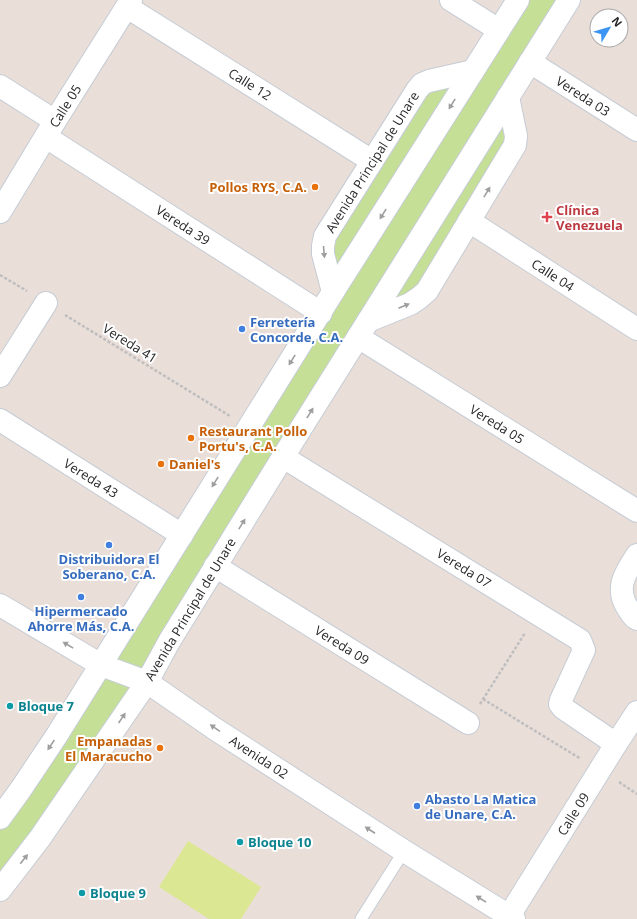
<svg xmlns="http://www.w3.org/2000/svg" width="637" height="919" font-family="'Open Sans',sans-serif">
	<rect width="100%" height="100%" fill="#eaded9"/>
	<!-- green -->
	<path fill="#c5df97" d="M518 0H569L508 97 515 128 427 291 368 321 0 890V818L321 313 323 254 417 90 473 71Z"/>
	<!-- pitch -->
	<path fill="#dce793" d="M188 841 261 887 241 919H209L159 887Z"/>
	<g fill="none" stroke-linecap="round" stroke-linejoin="round">
		<defs>
			<path id="service" d="M361 919 404 851"/>
			<g id="minor">
				<path d="M451 0 499 30"/>
				<path d="M127 7 372 161"/>
				<path d="M530 62 637 130"/>
				<path d="M0 86 55 121"/>
				<path d="M46 137 321 313"/>
				<path d="M0 212 55 121 131 0"/>
				<path d="M469 221 637 329"/>
				<path d="M333 292 323 254V246L325 236 417 90 422 84 429 81 473 71"/>
				<path d="M368 321 410 304 419 298 427 291 515 145 516 136 508 97"/>
				<path d="M358 337 637 511"/>
				<path d="M0 376 46 303"/>
				<path d="M0 420 182 535"/>
				<path d="M283 457 580 640 584 650 561 700 560 704 563 708 616 744"/>
				<path d="M637 555C625 573 614 589 629 610 631 613 633 617 637 619"/>
				<path d="M215 566 468 723"/>
				<path d="M0 605 101 665 147 682 215 729 404 851 514 919"/>
				<path d="M509 916 616 744 637 712"/>
			</g>
			<g id="tertiary">
				<path d="M0 818 21 789 57 735 333 292 518 0"/>
				<path d="M0 890 40 838 147 682 170 640 283 457 569 0"/>
			</g>
		</defs>
		<!-- service casing -->
		<use href="#service" stroke="#c5ccd5" stroke-width="13"/>
		<!-- minor casing -->
		<use href="#minor" stroke="#c5ccd5" stroke-width="24"/>
		<!-- tertiary casing -->
		<use href="#tertiary" stroke="#c5ccd5" stroke-width="24"/>
		<!-- path -->
		<g stroke="#bebebe" stroke-width="2.5" stroke-dasharray="3 2" stroke-linecap="butt">
			<path d="M0 275 27 291"/>
			<path d="M65 315 230 416"/>
			<path d="M483 699 581 759"/>
			<path d="M480 704 525 633"/>
			<path d="M619 782 637 794"/>
		</g>
		<!-- service -->
		<use href="#service" stroke="#fff" stroke-width="11"/>
		<!-- minor -->
		<use href="#minor" stroke="#fff" stroke-width="22"/>
		<!-- tertiary -->
		<use href="#tertiary" stroke="#fff" stroke-width="22"/>
	</g>
	<!-- one-way arrows -->
	<defs><path id="oneway-solid" d="M-6-.8H1V-3.2L6.5 0L1 3.2V.8H-6Z"/></defs>
	<g fill="#9e9e9e">
		<use href="#oneway-solid" transform="translate(452 104) rotate(122)"/>
		<use href="#oneway-solid" transform="translate(487 192) rotate(-59)"/>
		<use href="#oneway-solid" transform="translate(383 214) rotate(122)"/>
		<use href="#oneway-solid" transform="translate(324 252) rotate(85)"/>
		<use href="#oneway-solid" transform="translate(404 306) rotate(-23)"/>
		<use href="#oneway-solid" transform="translate(292 360) rotate(122)"/>
		<use href="#oneway-solid" transform="translate(310 413) rotate(-58)"/>
		<use href="#oneway-solid" transform="translate(215 482) rotate(122)"/>
		<use href="#oneway-solid" transform="translate(242 524) rotate(-58)"/>
		<use href="#oneway-solid" transform="translate(68 645) rotate(-149)"/>
		<use href="#oneway-solid" transform="translate(122 718) rotate(-56)"/>
		<use href="#oneway-solid" transform="translate(215 728) rotate(-146)"/>
		<use href="#oneway-solid" transform="translate(51 745) rotate(124)"/>
		<use href="#oneway-solid" transform="translate(370 830) rotate(-147)"/>
		<use href="#oneway-solid" transform="translate(24 859) rotate(-52)"/>
		<use href="#oneway-solid" transform="translate(481 899) rotate(-148)"/>
	</g>
	<!-- markers -->
	<g fill="#e8710a" stroke="#fff" stroke-width="1.5">
		<circle cx="315" cy="187" r="4"/>
		<circle cx="191" cy="438" r="4"/>
		<circle cx="161" cy="464" r="4"/>
		<circle cx="160" cy="748" r="4"/>
	</g>
	<path fill="#e0444e" stroke="#fff" stroke-width="1.5" d="M545 211h4v4h4v4h-4v4h-4v-4h-4v-4h4z"/>
	<g fill="#3f7fe0" stroke="#fff" stroke-width="1.5">
		<circle cx="242" cy="329" r="4"/>
		<circle cx="109" cy="545" r="4"/>
		<circle cx="81" cy="597" r="4"/>
		<circle cx="417" cy="806" r="4"/>
	</g>
	<g fill="#0f9aa8" stroke="#fff" stroke-width="1.5">
		<circle cx="10" cy="706" r="4"/>
		<circle cx="240" cy="842" r="4"/>
		<circle cx="82" cy="893" r="4"/>
	</g>
	<g text-anchor="middle" stroke-width="4" stroke-linejoin="round" paint-order="stroke">
		<!-- street labels -->
		<g font-size="13" fill="#282828" stroke="#fff">
			<text transform="translate(250 84) rotate(32)" y="5">Calle 12</text>
			<text transform="translate(583 96) rotate(33)" y="5">Vereda 03</text>
			<text transform="translate(65 106) rotate(-58)" y="5">Calle 05</text>
			<text transform="translate(372 162) rotate(-58)" y="5">Avenida Principal de Unare</text>
			<text transform="translate(183 225) rotate(33)" y="5">Vereda 39</text>
			<text transform="translate(553 275) rotate(33)" y="5">Calle 04</text>
			<text transform="translate(130 343) rotate(32)" y="5">Vereda 41</text>
			<text transform="translate(497 424) rotate(32)" y="5">Vereda 05</text>
			<text transform="translate(91 478) rotate(32)" y="5">Vereda 43</text>
			<text transform="translate(464 568) rotate(32)" y="5">Vereda 07</text>
			<text transform="translate(190 609) rotate(-59)" y="5">Avenida Principal de Unare</text>
			<text transform="translate(342 645) rotate(32)" y="5">Vereda 09</text>
			<text transform="translate(259 757) rotate(33)" y="5">Avenida 02</text>
			<text transform="translate(573 814) rotate(-58)" y="5">Calle 09</text>
		</g>
		<!-- food labels -->
		<g font-size="13" font-weight="bold" fill="#c56008" stroke="#fff" text-anchor="end">
			<text x="307" y="192">Pollos RYS, C.A.</text>
			<text x="199" y="436" text-anchor="start">Restaurant Pollo<tspan x="199" dy="15">Portu's, C.A.</tspan></text>
			<text x="169" y="469" text-anchor="start">Daniel's</text>
			<text x="152" y="746">Empanadas<tspan x="152" dy="15">El Maracucho</tspan></text>
		</g>
		<!-- health labels -->
		<g font-size="13" font-weight="bold" fill="#be3a42" stroke="#fff" text-anchor="start">
			<text x="556" y="215">Clínica<tspan x="556" dy="15">Venezuela</tspan></text>
		</g>
		<!-- shop labels -->
		<g font-size="13" font-weight="bold" fill="#366cbe" stroke="#fff" text-anchor="start">
			<text x="250" y="327">Ferretería<tspan x="250" dy="15">Concorde, C.A.</tspan></text>
			<text x="109" y="564" text-anchor="middle">Distribuidora El<tspan x="109" dy="15">Soberano, C.A.</tspan></text>
			<text x="81" y="616" text-anchor="middle">Hipermercado<tspan x="81" dy="15">Ahorre Más, C.A.</tspan></text>
			<text x="425" y="804">Abasto La Matica<tspan x="425" dy="15">de Unare, C.A.</tspan></text>
		</g>
		<!-- culture labels -->
		<g font-size="13" font-weight="bold" fill="#0d838f" stroke="#fff" text-anchor="start">
			<text x="18" y="711">Bloque 7</text>
			<text x="248" y="847">Bloque 10</text>
			<text x="90" y="898">Bloque 9</text>
		</g>
	</g>
	<!-- north arrow -->
	<g transform="translate(609 28) rotate(52)"><circle r="19" fill="#ffffff" stroke="#a9a9a9"/>
	<path d="M0-3L7 15L0 10L-7 15Z" fill="#3d95f3"/>
	<text y="-6" font-size="11" font-weight="bold" text-anchor="middle" fill="#282828">N</text>
	</g>
</svg>
